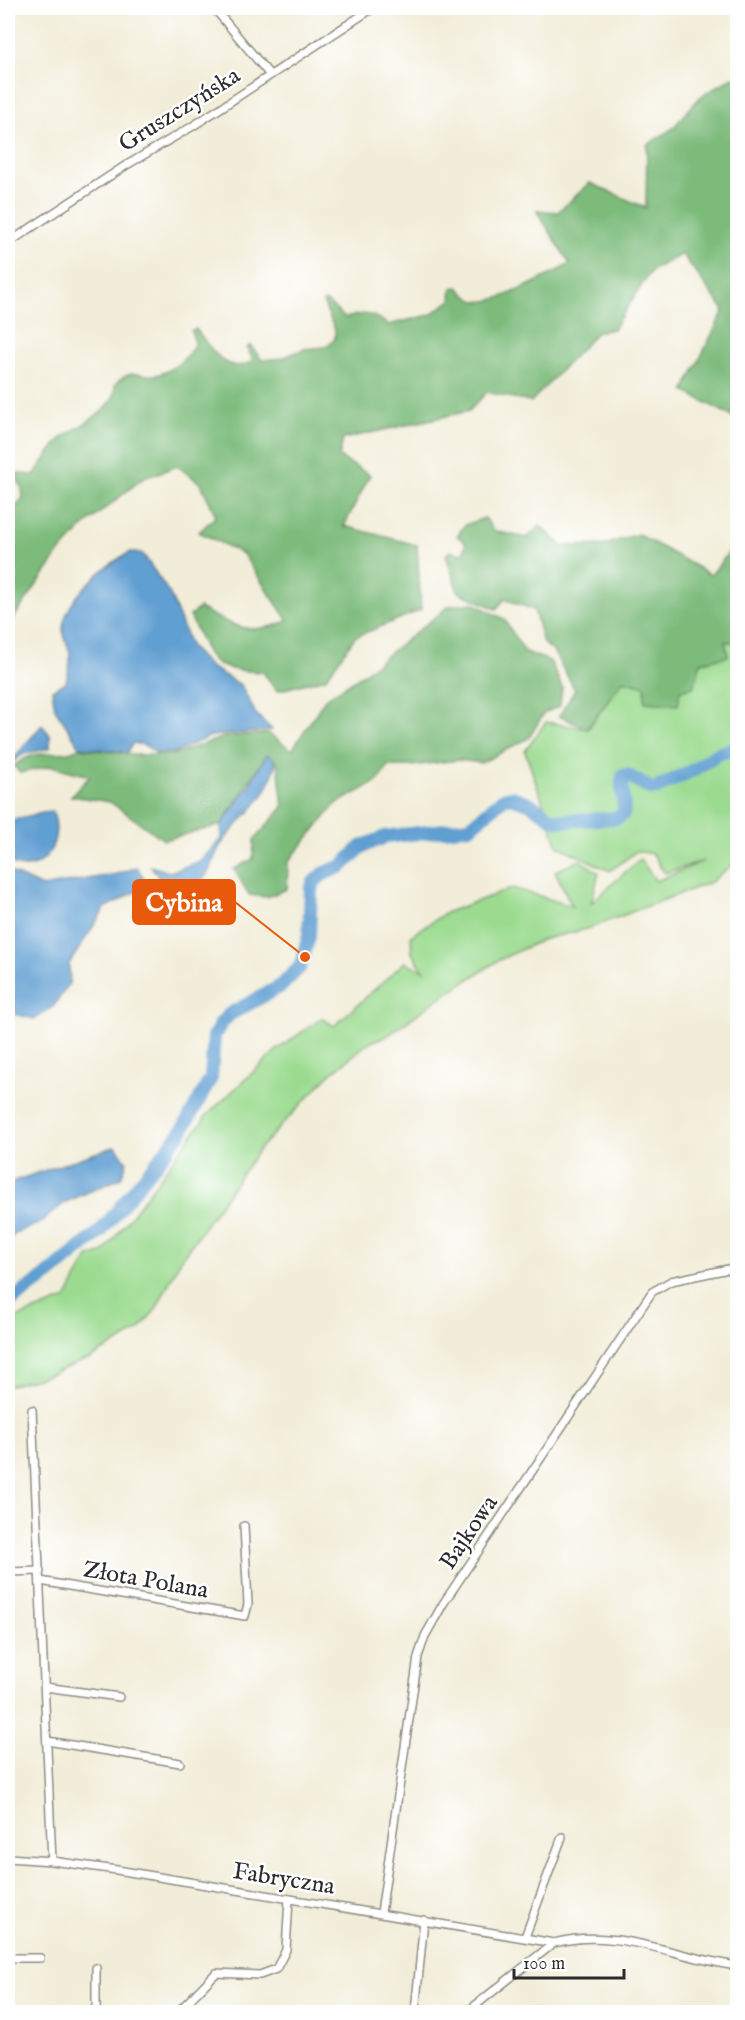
<svg xmlns="http://www.w3.org/2000/svg" width="745" height="2020" font-family="'IM FELL English',serif">
	<rect width="100%" height="100%" fill="#fff"/>
	<filter id="ink" filterUnits="userSpaceOnUse"><feTurbulence type="fractalNoise" baseFrequency=".0167" numOctaves="2"/><feDisplacementMap in="SourceGraphic" scale="12" xChannelSelector="R" yChannelSelector="G"/><feConvolveMatrix kernelMatrix="1 2 1 2 8 2 1 2 1" color-interpolation-filters="sRGB"/></filter>
	<filter id="wash" filterUnits="userSpaceOnUse"><feTurbulence type="fractalNoise" baseFrequency=".008" numOctaves="4" result="noise"/><feDisplacementMap in="SourceGraphic" scale="24" xChannelSelector="R" yChannelSelector="G"/><feGaussianBlur stdDeviation="1.35" result="paint"/><feColorMatrix in="noise" values="0 0 0 0 0 0 0 0 0 0 0 0 0 0 0 0 0 1.4 0 .05"/><feComposite in="paint" operator="in"/></filter>
	<g filter="url(#wash)">
		<rect width="100%" height="100%" fill="#f1edd8"/>
		<!-- green -->
		<path fill="#9bdb90" stroke="#63835e" stroke-width="1.5" d="M737 641V861L711 882 587 929 544 939 499 960 441 997 387 1036 368 1043 327 1077 260 1148 180 1261 156 1309 139 1330 91 1358 45 1376 8 1386V1321L66 1299 88 1257 104 1252 207 1115 278 1049 322 1018 334 1026 405 962 424 971 412 953 411 936 445 913 513 888 572 906 555 871 580 860 599 873 591 903 640 859 656 881 704 861 664 873 653 854 637 851 610 871 558 846 525 751 546 722 588 729 623 680C646 686 670 693 693 686L701 662 728 656 725 642Z"/>
		<!-- forest -->
		<g fill="#7cbb7a" stroke="#547352" stroke-width="1.5">
			<path d="M733 77 738 81 737 419 684 391 724 310 682 254 651 271 613 329 597 332 531 402 487 392 469 411 343 439 339 457 370 475 344 526 417 545 421 610 355 637 326 678 277 691 263 672C207 670 212 662 190 616L199 608C235 626 247 637 288 621L243 554 199 532 216 516 201 484 177 466 142 479 85 525 59 553 8 626V516L23 498 22 489 14 473 34 475C42 464 50 450 60 440 78 424 117 412 115 385 133 364 142 380 160 374 175 369 189 356 195 343L191 330 196 329C209 346 228 379 253 360L247 348 250 345 262 360 282 358 304 349 325 347 335 339V330L323 302 326 301 345 318C364 312 372 312 388 325L430 315 451 300 452 288 458 287C463 292 469 299 476 301 495 305 552 274 570 264L536 210 558 212 590 183 646 208 647 145 672 129 700 97Z"/>
			<path d="M485 518 494 531 527 538 540 526 563 546 604 545 638 534 711 575 737 542V641L725 642 728 656 701 662 693 687 680 690 678 705 645 702V686L623 680 587 729 559 716 575 690 553 651 543 643 534 610 505 599 496 609 458 592 446 555 450 551 463 554 466 543 457 536 465 525Z"/>
			<path d="M473 603 504 619 525 652 550 661 562 687 560 706 544 713 529 738 481 763 458 760 411 766H388L378 781 336 804 288 862 287 889 267 897 249 895 234 869 253 859 254 840 283 807 278 764 267 754 221 825 164 840 110 802 71 796 90 776 51 766 20 773 14 766C39 745 60 759 79 748L137 755H172L224 737 268 733 292 750 325 699 362 675 449 606Z"/>
		</g>
		<!-- water -->
		<g fill="#609fd2" stroke="#46657e" stroke-width="1.5">
			<path d="M131 552 143 554 170 594 191 647 210 667 241 685 256 714 272 730 211 736 173 753H156L144 745 133 743 127 752 80 747 55 709 52 690 66 682C67 674 71 663 70 654 69 646 62 635 63 627 67 597 107 563 131 552Z"/>
			<path d="M42 725 50 735V748L24 754 8 765Z"/>
			<path d="M267 754 276 762C268 803 242 814 221 845 214 854 212 870 204 878 195 887 176 886 164 886L151 866 170 872 200 861 222 838 221 825 249 786Z"/>
			<path d="M52 811C66 840 40 883 8 861V825L10 820Z"/>
			<path d="M137 867 148 885 105 908 69 964 70 982 54 1006 35 1019 8 1013V871L42 887 117 874Z"/>
			<path d="M116 1146 127 1162 121 1178 66 1202 40 1223 16 1233 8 1241V1183Z"/>
		</g>
		<g fill="none" stroke-linecap="round" stroke-linejoin="round">
			<!-- river -->
			<path stroke="#609fd2" stroke-width="14" d="M8 1303 49 1274 101 1231 182 1131 211 1078 214 1036 222 1022 230 1014 281 986 300 967 309 936 311 889 314 882 323 874 342 866 361 847 385 837 470 827 503 799 511 797 529 803 551 818 561 821 617 818 623 814C626 801 619 789 623 776L627 775 652 789 657 788 695 769 717 754 738 748"/>
		</g>
	</g>
	<g filter="url(#ink)">
		<g fill="none" stroke-linecap="round" stroke-linejoin="round">
			<defs>
				<g id="minor">
					<path d="M214 8 269 74"/>
					<path d="M8 243 125 166 193 126 373 8"/>
					<path d="M32 1410 52 1861"/>
					<path d="M8 1572 40 1571"/>
					<path d="M40 1581 245 1616 248 1604 244 1526"/>
					<path d="M45 1687 119 1697"/>
					<path d="M47 1741 180 1763"/>
					<path d="M8 1858 52 1861 117 1870 554 1943"/>
					<path d="M381 1913 418 1657 425 1636 443 1604 652 1292 671 1281 738 1267"/>
					<path d="M525 1937 562 1837"/>
					<path d="M8 1958H40"/>
					<path d="M96 2012V1968"/>
					<path d="M178 2012 216 1973 260 1975 276 1969 286 1950 289 1899"/>
					<path d="M415 2012 424 1920"/>
					<path d="M467 2012 554 1943C616 1926 676 1958 738 1966"/>
				</g>
			</defs>
			<!-- minor casing -->
			<use href="#minor" stroke="#8e8c82" stroke-width="10"/>
			<!-- minor -->
			<use href="#minor" stroke="#fff" stroke-width="7"/>
		</g>
	</g>
	<g text-anchor="middle" stroke-width="5" stroke-linejoin="round" paint-order="stroke">
		<!-- street labels -->
		<g font-size="24" fill="#2b2b2b" stroke="#fff">
			<text transform="translate(179 109) rotate(-32)" y="8">Gruszczyńska</text>
			<text transform="translate(468 1532) rotate(-56)" y="8">Bajkowa</text>
			<text transform="translate(146 1579) rotate(10)" y="8">Złota Polana</text>
			<text transform="translate(284 1878) rotate(9)" y="8">Fabryczna</text>
		</g>
	</g>
	<!-- callouts -->
	<path fill="none" stroke="#e8590c" stroke-width="2" d="M305 957L235 902"/>
	<circle fill="#e8590c" stroke="#fff" stroke-width="2" cx="305" cy="957" r="6"/>
	<rect fill="#e8590c" stroke="#e8590c" stroke-width="2" x="133" y="880" width="102" height="44" rx="6"/>
	<g font-size="26" text-anchor="middle" font-weight="bold" fill="#fff">
		<text x="184" y="911">Cybina</text>
	</g>
	<!-- margin -->
	<rect width="745" height="2020" fill="none" stroke="#fff" stroke-width="30"/>
	<!-- scale -->
	<path d="M514 1969v9h110v-9" fill="none" stroke="#2b2b2b" stroke-width="3"/>
	<text x="523" y="1969" font-size="18" fill="#2b2b2b" stroke="#ffffff" stroke-width="4.5" paint-order="stroke">100 m</text>
</svg>
